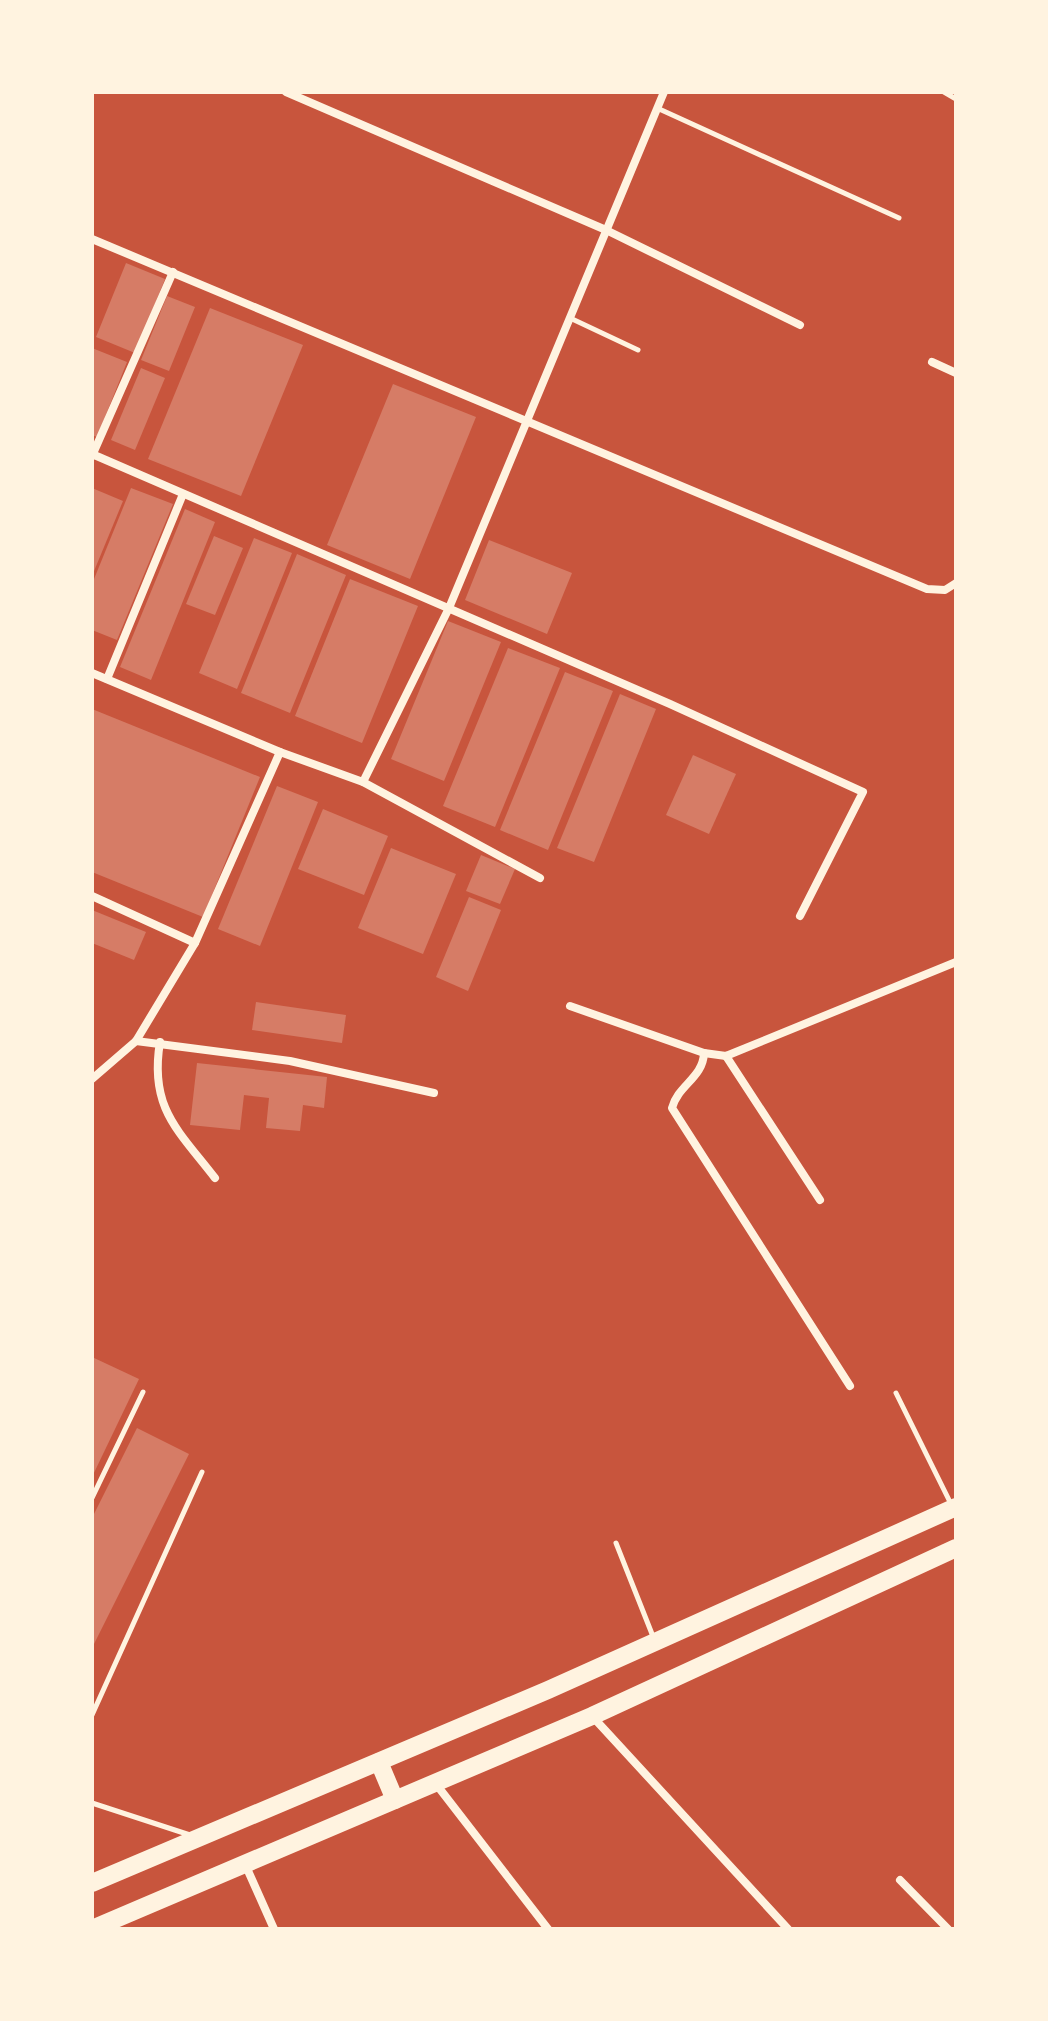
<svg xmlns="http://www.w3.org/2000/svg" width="1048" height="2021" font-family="Mulish,sans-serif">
	<rect width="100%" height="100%" fill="#c8553d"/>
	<!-- building -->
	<g fill="#d67c66">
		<path d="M126 263 165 279 135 353 96 337Z"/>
		<path d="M167 296 195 307 169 371 141 360Z"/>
		<path d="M210 308 303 345 241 496 148 459Z"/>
		<path d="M92 348 127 362 97 437 92 435Z"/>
		<path d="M141 368 165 378 135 450 111 440Z"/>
		<path d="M393 384 476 417 410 579 327 545Z"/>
		<path d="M92 488 123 501 92 576Z"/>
		<path d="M131 488 173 504 117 640 92 630V584Z"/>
		<path d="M185 509 215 522 151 680 120 667Z"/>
		<path d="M214 536 243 548 215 615 186 604Z"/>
		<path d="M254 538 292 553 237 689 199 673Z"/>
		<path d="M489 540 572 573 547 634 465 600Z"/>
		<path d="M297 554 346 575 290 713 241 693Z"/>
		<path d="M350 579 418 606 362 743 295 716Z"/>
		<path d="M448 621 501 642 444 781 391 759Z"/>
		<path d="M508 648 560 668 495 827 443 806Z"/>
		<path d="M565 672 613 691 548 850 500 830Z"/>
		<path d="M620 694 656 709 594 862 557 848Z"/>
		<path d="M92 709 260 777 203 917 92 872Z"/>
		<path d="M693 755 736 774 709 834 666 815Z"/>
		<path d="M277 786 318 802 260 946 218 929Z"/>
		<path d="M323 809 388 836 364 895 298 869Z"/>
		<path d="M391 848 456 874 423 954 358 928Z"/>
		<path d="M481 855 515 869 500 904 466 891Z"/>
		<path d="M469 897 501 910 468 991 436 977Z"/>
		<path d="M92 910 146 932 134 960 92 943Z"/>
		<path d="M256 1002 346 1015 342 1043 252 1030Z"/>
		<path d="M197 1063 327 1077 324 1108 303 1105 300 1131 266 1128 269 1098 244 1095 240 1130 190 1125Z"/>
		<path d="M92 1357 139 1379 92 1477Z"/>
		<path d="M137 1428 189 1454 92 1648V1518Z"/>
	</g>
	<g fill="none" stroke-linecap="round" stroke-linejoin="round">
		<!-- service -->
		<g stroke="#fff3e0" stroke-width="5">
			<path d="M944 92 956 99"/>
			<path d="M657 108 899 218"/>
			<path d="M570 318 638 350"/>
			<path d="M896 1393 951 1504"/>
			<path d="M92 1498 143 1392"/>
			<path d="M616 1543 654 1639"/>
			<path d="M92 1715 202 1472"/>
			<path d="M92 1803 190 1835"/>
		</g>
		<!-- minor -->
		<g stroke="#fff3e0" stroke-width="8">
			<path d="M286 92 606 230 800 325"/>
			<path d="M92 239 927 589 945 590 956 583"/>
			<path d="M932 362 956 373"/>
			<path d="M92 454 670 704 863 792 800 916"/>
			<path d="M92 456 173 272"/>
			<path d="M92 673 280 752 363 782 540 878"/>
			<path d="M107 679 183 494"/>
			<path d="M363 782 449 608 664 92"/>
			<path d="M92 896 195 943"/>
			<path d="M570 1006 704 1053 726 1056 956 962"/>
			<path d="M136 1041 290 1061 434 1093"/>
			<path d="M160 1042C149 1108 178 1130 215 1178"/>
			<path d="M704 1053C703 1078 678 1085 672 1108L850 1386"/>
			<path d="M726 1056 820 1200"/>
			<path d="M92 1079 136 1041 195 943 280 752"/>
			<path d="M592 1716 788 1929"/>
			<path d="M436 1784 548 1929"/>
			<path d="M245 1864 274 1929"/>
			<path d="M900 1880 948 1929"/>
		</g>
		<!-- trunk -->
		<g stroke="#fff3e0" stroke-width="18">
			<path d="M379 1762 395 1800"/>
			<path d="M92 1883 548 1690 956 1507"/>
			<path d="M92 1929 592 1716 956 1548"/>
		</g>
	</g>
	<!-- border -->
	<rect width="1048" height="2021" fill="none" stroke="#fff3e0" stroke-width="188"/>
</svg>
